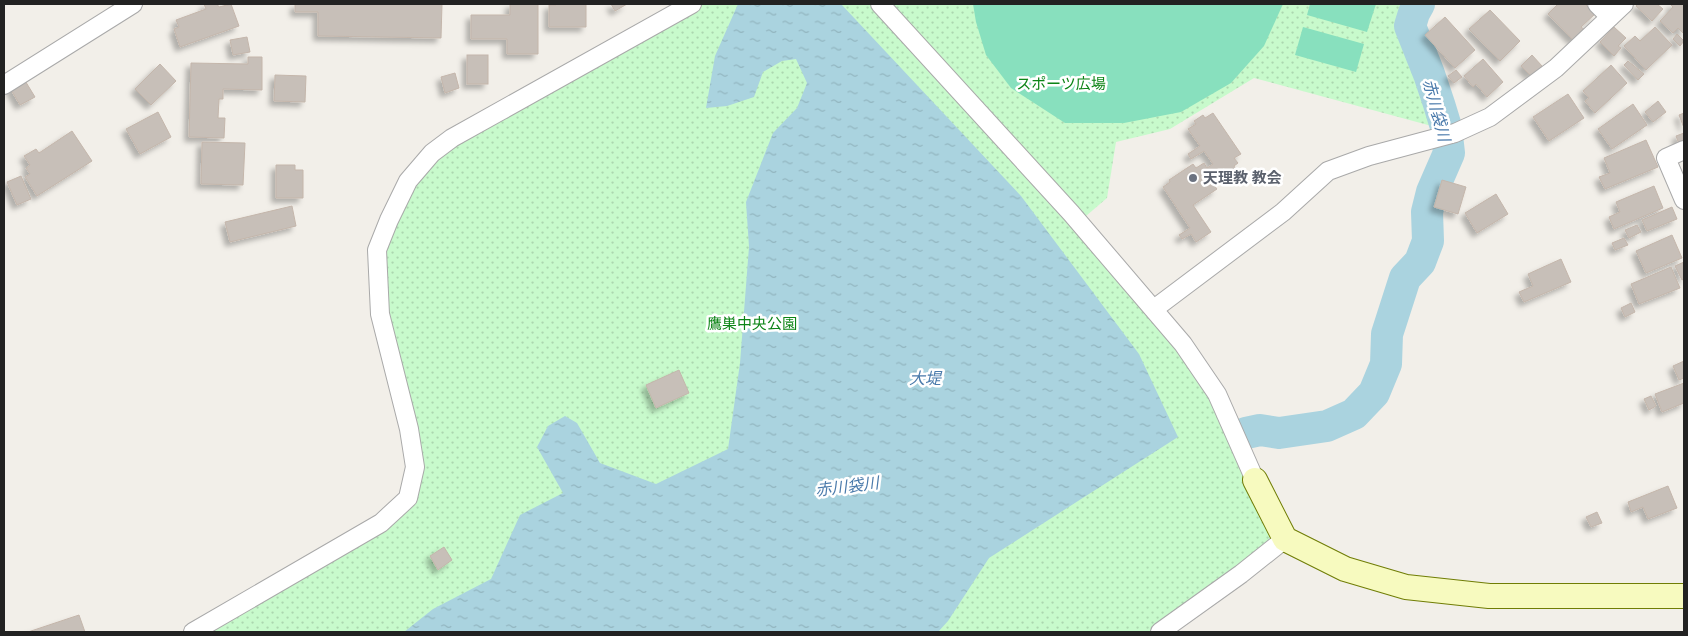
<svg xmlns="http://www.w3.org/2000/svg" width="1688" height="636" font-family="Ubuntu,'Noto Sans JP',sans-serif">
	<defs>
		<pattern id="park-dots" width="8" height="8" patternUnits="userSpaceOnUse" patternTransform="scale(1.25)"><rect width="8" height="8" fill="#c8facc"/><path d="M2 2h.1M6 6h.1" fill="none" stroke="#acd6af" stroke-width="1.8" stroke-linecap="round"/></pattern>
		<pattern id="water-ripples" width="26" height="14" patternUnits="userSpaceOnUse" patternTransform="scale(1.25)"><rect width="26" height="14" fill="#aad3df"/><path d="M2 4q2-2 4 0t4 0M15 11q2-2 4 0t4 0" fill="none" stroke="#92b5bf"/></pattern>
		<filter id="shadow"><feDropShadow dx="-4.5" dy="4.5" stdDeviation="2.5" flood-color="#0004"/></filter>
	</defs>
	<rect width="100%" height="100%" fill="#f2efe9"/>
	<!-- park -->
	<path fill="url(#park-dots)" d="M692 4H1412L1406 15 1405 43 1439 128 1254 78 1170 129 1116 142 1107 198 1079 222 1183 344 1285 539 1160 632H193L408 498 415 467 377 250 432 153Z"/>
	<!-- pitch -->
	<g fill="#88e0be">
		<path d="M973 4H1283L1264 46 1231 83 1181 112 1124 123H1065L1011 88 986 55 976 22Z"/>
		<path d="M1310 4H1376L1367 32 1307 15Z"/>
		<path d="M1303 27 1364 44 1356 72 1295 55Z"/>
	</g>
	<!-- water -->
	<path fill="url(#water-ripples)" d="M738 4H841L1021 196 1139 354 1178 437 989 558 948 621 938 632H404L433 609 491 579 520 515 563 493 537 447 548 426 565 416 577 423 600 463 656 484 728 449 740 363 749 247 746 202 773 133 797 108 807 83 796 59 782 61 763 72 754 97 727 106 706 108 715 56Z"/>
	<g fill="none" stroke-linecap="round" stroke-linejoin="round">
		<!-- river -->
		<path stroke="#aad3df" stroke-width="32" d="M1246 433 1260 430 1279 433 1327 426 1354 414 1374 393 1386 364 1387 334 1405 278 1420 262 1428 241 1427 212 1432 192 1449 153 1446 127 1439 104 1429 74 1410 26 1414 13 1419 4"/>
	</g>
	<!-- building -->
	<g fill="#c7bfb8" stroke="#c4b6ab" filter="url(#shadow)">
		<path d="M204 4H217L219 7 231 4 239 26 180 47 174 29 179 27 176 20 206 9Z"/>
		<path d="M295 4H442L441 38 318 36V12H295Z"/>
		<path d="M510 4H538V54H507V39H471V15H510Z"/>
		<path d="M556 4H586V27H549V5H556Z"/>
		<path d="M611 4H627L615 11Z"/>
		<path d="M1558 4H1585L1595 14 1581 27 1585 30 1574 41 1548 14Z"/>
		<path d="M1638 4H1657L1663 9 1652 21 1636 6Z"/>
		<path d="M1670 4H1684V34L1678 28 1673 33 1660 21 1673 7Z"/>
		<path d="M1490 10 1520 41 1500 61 1469 29Z"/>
		<path d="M1445 17 1475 50 1455 68 1425 35Z"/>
		<path d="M1614 27 1626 38 1618 46 1621 48 1614 56 1600 42Z"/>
		<path d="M1655 27 1672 45 1646 70 1624 46 1635 36 1640 41Z"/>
		<path d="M1677 34 1684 41 1680 46 1673 39Z"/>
		<path d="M247 37 250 52 233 55 230 40Z"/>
		<rect x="467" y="55" width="21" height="29"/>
		<path d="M1532 55 1542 66 1531 76 1521 66Z"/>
		<path d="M248 57H262V90L223 89V99H219L218 118H225L224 138 189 137 191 63 248 64Z"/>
		<path d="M1483 59 1503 82 1487 97 1476 84 1473 87 1464 76Z"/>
		<path d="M1628 61 1644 74 1638 80 1624 65Z"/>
		<path d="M160 64 176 81 151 105 135 89Z"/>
		<path d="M1611 65 1627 83 1595 113 1585 101 1589 98 1583 91Z"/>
		<path d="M1456 70 1462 77 1454 83 1448 76Z"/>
		<path d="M455 73 459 88 445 93 441 77Z"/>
		<path d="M275 75 306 76 305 102 274 101Z"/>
		<path d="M24 79 35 97 20 105 10 88Z"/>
		<path d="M1568 94 1584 118 1549 141 1533 117Z"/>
		<path d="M1658 101 1666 112 1653 122 1645 112Z"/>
		<path d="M1633 104 1647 125 1612 149 1598 129Z"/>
		<path d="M158 112 171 137 140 154 126 129Z"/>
		<path d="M1213 113 1241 154 1234 158 1238 163 1234 166 1237 171 1231 175 1228 170 1224 172 1222 170 1213 176 1216 180 1212 183 1217 189 1193 205 1211 232 1196 242 1191 234 1182 239 1179 235 1190 228 1163 187 1170 182 1169 180 1193 164 1196 168 1204 163 1207 168 1213 164 1204 151 1191 159 1188 154 1200 146 1188 129 1196 124 1194 121 1203 115 1205 118Z"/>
		<path d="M1684 113V128L1679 115Z"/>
		<path d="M72 131 92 161 37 196 25 177 30 174 26 168 30 165 24 156 36 149 39 153Z"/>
		<path d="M1684 133V142L1679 144 1676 136Z"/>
		<path d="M1646 140 1658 167 1605 189 1599 177 1610 173 1604 158Z"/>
		<path d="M202 142 245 143 243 185 201 184Z"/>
		<path d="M276 165H295V170H303V198H276Z"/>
		<path d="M21 176 31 199 17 205 7 182Z"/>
		<path d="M1442 180 1466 187 1458 214 1434 207Z"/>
		<path d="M1654 186 1663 208 1614 229 1609 217 1620 212 1616 202Z"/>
		<path d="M1496 194 1508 214 1477 233 1465 213Z"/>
		<path d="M292 206 296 226 230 242 225 222Z"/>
		<path d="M1672 207 1677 219 1647 231 1642 220Z"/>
		<path d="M1637 225 1641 232 1629 238 1625 230Z"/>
		<path d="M1672 235 1682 258 1646 273 1636 251Z"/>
		<path d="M1624 238 1628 245 1615 250 1612 243Z"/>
		<path d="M1561 259 1571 282 1524 302 1519 292 1533 286 1528 274Z"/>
		<path d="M1684 262V279L1682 280 1675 266Z"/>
		<path d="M1671 267 1680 288 1639 304 1631 284Z"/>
		<path d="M1631 303 1635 312 1625 317 1621 308Z"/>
		<path d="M1684 361V378L1679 380 1673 366Z"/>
		<path d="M679 370 689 393 656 408 646 385Z"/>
		<path d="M1684 383V403L1662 412 1655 394Z"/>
		<path d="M1651 396 1656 406 1649 410 1644 399Z"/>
		<path d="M1668 486 1677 508 1648 519 1643 507 1631 512 1628 502Z"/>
		<path d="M1597 512 1602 523 1591 527 1586 517Z"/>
		<path d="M444 547 452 560 438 570 430 556Z"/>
		<path d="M79 615 85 632H28Z"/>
	</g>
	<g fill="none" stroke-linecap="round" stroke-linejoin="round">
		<defs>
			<g id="street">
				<path d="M880 4 1071 213 1183 344 1217 394 1255 480"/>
				<path d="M1597 4 1610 17"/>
				<path d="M4 85 133 4"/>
				<path d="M1684 150 1666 158 1684 200"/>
				<path d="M1154 309 1283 212 1328 171 1369 156 1455 133 1490 117 1556 68 1624 4"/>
				<path d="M193 632 381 523 408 498 415 467 409 429 380 314 377 250 389 220 408 181 432 153 452 138 692 4"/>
				<path d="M1160 632 1241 574 1285 539"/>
			</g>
			<path id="secondary" d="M1255 480 1285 539 1345 569 1406 587 1489 596H1684"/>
		</defs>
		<!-- street casing -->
		<use href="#street" stroke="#a9a9a9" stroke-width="20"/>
		<!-- secondary casing -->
		<use href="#secondary" stroke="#707d05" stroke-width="26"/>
		<!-- street -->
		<use href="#street" stroke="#fff" stroke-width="18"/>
		<!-- secondary -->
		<use href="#secondary" stroke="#f7fabf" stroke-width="24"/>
	</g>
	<!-- markers -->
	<circle fill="#6b7280" stroke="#fff" stroke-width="2" cx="1193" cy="178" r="5"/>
	<g text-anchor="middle" stroke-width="5" stroke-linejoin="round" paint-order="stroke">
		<!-- park labels -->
		<g font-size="15" fill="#0c8416" stroke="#fff">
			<text x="1061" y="89">スポーツ広場</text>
			<text x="752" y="329">鷹巣中央公園</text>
		</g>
		<!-- worship labels -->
		<g font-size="15" font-weight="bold" fill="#5b616d" stroke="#fff" text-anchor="start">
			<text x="1203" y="183">天理教 教会</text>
		</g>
		<!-- water labels -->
		<g font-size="16" font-style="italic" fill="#4a7aab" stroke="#fff">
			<text transform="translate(1437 110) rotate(75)" y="6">赤川袋川</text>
			<text x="925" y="384">大堤</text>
			<text transform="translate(847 486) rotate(-7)" y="6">赤川袋川</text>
		</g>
	</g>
	<!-- border -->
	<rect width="1688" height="636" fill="none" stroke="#222222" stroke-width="10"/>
</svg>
